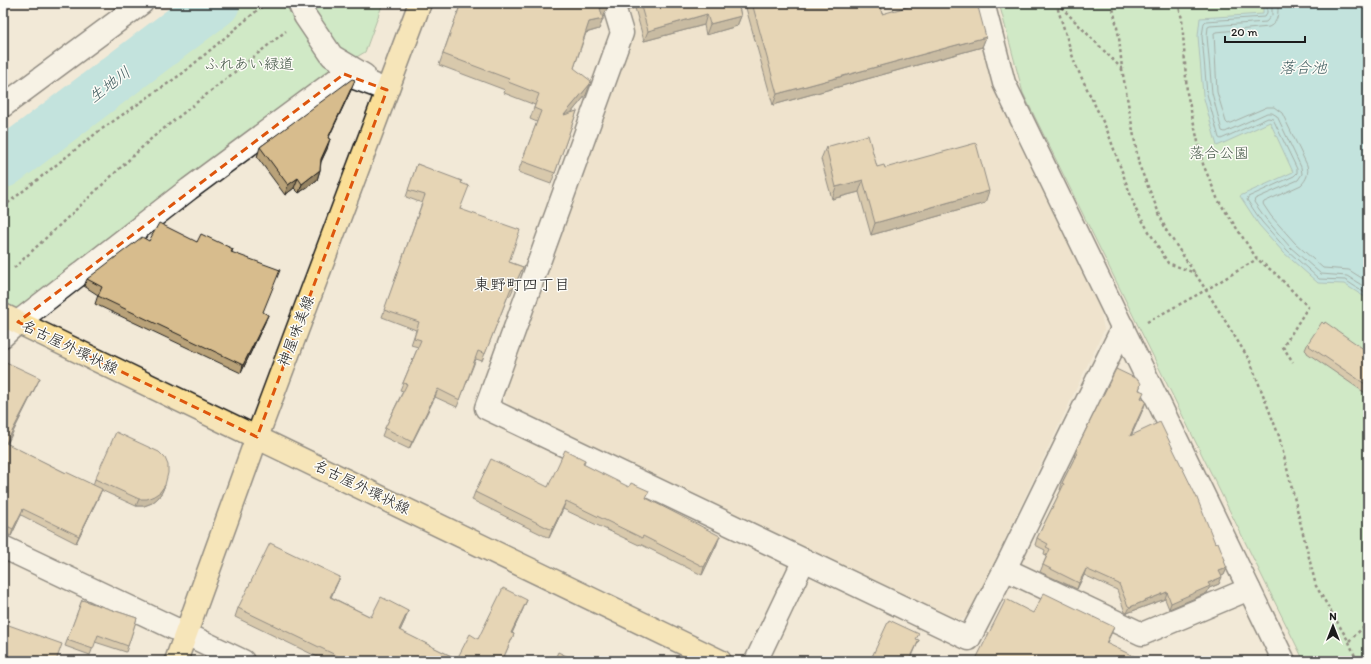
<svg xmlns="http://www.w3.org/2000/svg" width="1371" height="664" font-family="Itim,'Klee One',sans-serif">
	<rect width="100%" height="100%" fill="#f2e9d7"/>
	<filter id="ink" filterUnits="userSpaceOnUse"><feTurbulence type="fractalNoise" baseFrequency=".025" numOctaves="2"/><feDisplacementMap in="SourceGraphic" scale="8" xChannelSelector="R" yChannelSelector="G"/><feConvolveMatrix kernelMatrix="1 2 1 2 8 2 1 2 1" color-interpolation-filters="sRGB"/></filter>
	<g filter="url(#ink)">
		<!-- built -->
		<path fill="#eadcc1" d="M627 3H973L998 100 1098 298 1104 330 968 617 956 621 508 405 503 394 635 33Z"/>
		<!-- green -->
		<g fill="#a7e8b1" stroke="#628266">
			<path d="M240 3H383L365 52 316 81 3 320V192L30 168Z"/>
			<path d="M999 3H1368V661H1304L1023 93Z"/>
		</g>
		<!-- water -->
		<path fill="#8adbe4" stroke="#5e8f94" d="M1263 3H1368V299L1344 284 1318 283 1284 253 1259 225 1240 196 1293 172 1270 122 1217 146 1203 95 1198 36 1200 18 1263 14Z"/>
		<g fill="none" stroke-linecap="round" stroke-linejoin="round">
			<!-- shore -->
			<g stroke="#48686c" stroke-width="1">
				<path d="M1267 3V13L1264 17 1206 21 1204 23 1202 36 1207 94 1219 138 1221 139 1268 118 1273 119 1297 169V173L1294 176 1248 197 1247 200 1262 222 1287 250 1319 279 1345 280 1368 295"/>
				<path d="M1272 3V15L1266 22 1210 26 1208 27 1207 36 1212 93 1222 131 1225 132 1267 113H1272L1277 116 1301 167 1302 174 1298 180 1255 199 1254 202 1266 219 1290 247 1321 274 1347 276 1368 289"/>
				<path d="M1278 3C1278 13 1279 22 1269 27L1216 32 1214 33 1217 92 1226 122 1228 124 1267 107H1274L1282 113 1307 165C1309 173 1307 179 1301 185L1264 202 1263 204 1271 216 1295 243 1323 268 1349 270 1368 282"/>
			</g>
			<!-- river -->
			<path stroke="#8adbe4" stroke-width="48" d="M3 164 216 3"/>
			<defs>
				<g id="minor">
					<path d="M299 3 305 16 332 56 364 75"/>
					<path d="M613 3 622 33 486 408 969 639 1005 569 1123 327"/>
					<path d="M983 3 1004 83 1284 661"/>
					<path d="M3 106 142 3"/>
					<path d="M3 336 18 322 189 189 344 74 387 90"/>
					<path d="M3 547 243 661"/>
					<path d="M1005 569 1142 634 1249 589"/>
					<path d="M756 661 804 560"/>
				</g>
				<g id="major">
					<path d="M3 315 720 661"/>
					<path d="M176 661 257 437 420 3"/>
				</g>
			</defs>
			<!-- minor casing -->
			<use href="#minor" stroke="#1c1c1c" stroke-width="25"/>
			<!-- major casing -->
			<use href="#major" stroke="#1c1c1c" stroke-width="25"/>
			<!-- path -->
			<g stroke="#1c1c1c" stroke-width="2.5" stroke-dasharray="3 3" stroke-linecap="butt">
				<path d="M1056 3 1075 64 1107 130 1136 210 1168 263 1195 273"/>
				<path d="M1057 3 1122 69"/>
				<path d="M1112 3 1119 37 1122 69 1139 165 1166 230 1206 290 1250 361 1279 436 1316 586 1349 642 1357 661"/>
				<path d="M1178 3 1182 19 1187 93 1203 164 1218 200 1257 259 1276 274 1308 307 1283 347 1293 362"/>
				<path d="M3 207 99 131 183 73 266 3"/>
				<path d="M14 268 152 138 286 31"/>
				<path d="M1147 322 1206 290 1257 259"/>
				<path d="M1349 641 1367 624 1368 603"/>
			</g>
			<!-- minor -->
			<use href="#minor" stroke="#fdfcf7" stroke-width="22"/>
			<!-- major -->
			<use href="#major" stroke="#fbdf96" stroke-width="22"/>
		</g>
		<!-- wall -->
		<g fill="#b9a279" stroke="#1c1c1c">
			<path d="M461 3 604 16 603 17V19L599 29 586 33 574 68 586 95 571 113 577 111 551 184 518 172 537 122 530 119 535 105 504 93 505 90 439 65Z"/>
			<path d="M625 3H738L741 16 737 26 706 35 704 25 644 41 635 8 628 10Z"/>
			<path d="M748 3H879L882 14 986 37 982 47 773 105 746 8Z"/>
			<path d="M355 80 351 90 328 138 327 149 321 162 320 170 317 180 299 193 294 188 285 195 257 157 260 147Z"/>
			<path d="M826 147 877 167 885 168 985 203 871 235 859 192 832 199 821 159Z"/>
			<path d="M417 164 462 183 460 209 509 262 523 267 510 296H508L482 361 476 359 457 407 435 397 409 449 382 436 385 428 403 391 400 390 418 347 411 345 416 330 382 317 422 203 406 197Z"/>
			<path d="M149 241 197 242 233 249 232 252 263 313 265 322 241 373 95 304 98 295 84 286 87 279Z"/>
			<path d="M1308 343 1368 352V395L1307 353V352L1305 350Z"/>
			<path d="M3 367 37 384 7 444 66 473 93 485 95 479 165 485 162 492 158 498 152 503 144 506H136L101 490 99 496 76 543 21 515 11 536 3 532Z"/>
			<path d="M1141 384 1139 390 1144 407 1131 436 1215 543 1225 560 1224 563 1227 568 1224 575 1221 576 1219 584 1209 588 1207 593 1169 609 1165 599 1127 613 1125 612 1117 590 1084 575 1077 589 1040 572 1047 555 1044 554 1045 550 1035 545 1037 538 1061 490H1060L1062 483 1075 457 1074 456 1076 450Z"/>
			<path d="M585 460 584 465 647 498 717 544 702 575 640 544 639 545 563 509 549 538 472 500 475 492 548 487Z"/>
			<path d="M340 577 336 586 331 597 371 617 408 611 405 620 400 631 457 659 478 639 523 609 512 633 514 634 502 661H326L235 617 238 608Z"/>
			<path d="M82 600 137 618 126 652 95 642 90 655 65 646Z"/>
		</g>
		<!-- shaded-wall -->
		<g fill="#968463" stroke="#1c1c1c">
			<path d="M631 3H637L635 8 628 10Z"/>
			<path d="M608 6 604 16 596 18 600 8Z"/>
			<path d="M707 14 704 25 644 41 648 31Z"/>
			<path d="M741 16 737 26 706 35 710 24Z"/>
			<path d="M603 19 599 29 585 33 589 22Z"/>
			<path d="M986 37 982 47 773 105 777 94Z"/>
			<path d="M355 80 351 90 324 148 328 138Z"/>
			<path d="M590 84 586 95 560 126 564 115Z"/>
			<path d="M330 139 327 149 317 169 321 159Z"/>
			<path d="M320 170 317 180 299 193 302 184Z"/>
			<path d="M298 178 294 188 285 195 288 185Z"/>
			<path d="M863 180 859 192 832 199 836 187Z"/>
			<path d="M989 191 985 203 871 235 875 223Z"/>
			<path d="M268 315 265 322 241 373 243 365Z"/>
			<path d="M40 378 4 450 6 443Z"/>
			<path d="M438 389 435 397 409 449 412 442Z"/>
			<path d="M1146 401 1144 407 1128 443 1130 436Z"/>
			<path d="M165 485 162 492 158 498 152 503 144 506H136L139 499Z"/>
			<path d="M102 489 99 496 76 543 79 536Z"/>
			<path d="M566 501 563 509 549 538 552 530Z"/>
			<path d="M23 509 21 515 11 536 13 529Z"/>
			<path d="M720 536 717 544 702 575 704 567Z"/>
			<path d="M1227 568 1224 575 1217 578 1219 571Z"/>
			<path d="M1086 569 1084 575 1077 589 1079 583Z"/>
			<path d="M340 577 336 586 327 606 330 597Z"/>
			<path d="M1222 577 1219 584 1209 588 1207 593 1169 609 1171 603 1208 583Z"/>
			<path d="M1167 592 1165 599 1127 613 1130 607Z"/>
			<path d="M527 600 523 609 508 642 511 633Z"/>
			<path d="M408 611 405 620 396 639 399 630Z"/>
			<path d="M1114 627 1111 634 1103 651 1106 643Z"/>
			<path d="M919 640 910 661H909Z"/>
		</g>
		<!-- building -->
		<g fill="#d7bc8d" stroke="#1c1c1c">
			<path d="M461 3H607L608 6 600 8 603 19 589 22 574 68 591 81 590 84 564 115 577 111 555 173 522 161 541 111 534 108 539 94 508 82 509 79 443 54Z"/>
			<path d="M640 3H738L741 16 710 24 707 14 648 31Z"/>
			<path d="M752 3H879L882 14 921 3H977L986 37 777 94Z"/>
			<path d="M352 79 355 80 328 138 330 139 321 159 320 170 302 184 298 178 288 185 260 147Z"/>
			<path d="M868 135 877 167 884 165 885 168 976 143 989 191 875 223 863 180 836 187 826 147Z"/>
			<path d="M417 164 462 181 461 183 469 186 460 209 520 230 509 262 523 267 513 289 511 288 485 354 478 351 460 400 438 389 412 442 385 428 407 384 403 383 421 340 414 338 419 322 384 310 425 195 408 190Z"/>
			<path d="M159 223 197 242 201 234 233 249 231 252 280 270 263 312 268 315 243 365 98 296 102 287 87 279 142 237 149 241Z"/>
			<path d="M1322 322 1324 324 1325 322 1368 352V386L1309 346 1310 345 1308 343Z"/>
			<path d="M6 362 40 378 6 443 66 473V472L102 489 79 536 23 509 13 529 3 524V367Z"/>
			<path d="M1116 369 1139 380 1141 384 1139 390 1144 392 1141 398 1146 401 1130 436 1160 422 1197 498 1215 543 1218 542 1225 560 1224 561 1227 568 1219 571 1222 577 1208 583 1210 586 1171 603 1167 592 1130 607 1128 606 1119 584 1086 569 1079 583 1043 565 1050 549 1046 547 1048 544 1037 538 1064 484 1062 483 1078 451 1076 450Z"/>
			<path d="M116 432 159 452 165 458 168 465V473L165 485 160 492 154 496 147 499H139L95 479Z"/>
			<path d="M565 450 585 460 583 464 629 487 631 483 649 491 646 498 720 536 704 567 643 536 642 538 566 501 552 530 475 492 491 459 548 487Z"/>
			<path d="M270 543 340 577 330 597 371 617 381 597 408 611 399 630 457 659 470 634 478 639 503 588 527 600 511 633 514 634 502 661H348L238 608Z"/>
			<path d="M1044 593 1114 627 1106 643 1144 661H975L1006 599 1033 613Z"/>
			<path d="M82 600 137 618 128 646 98 635 93 649 67 640Z"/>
			<path d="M889 620 919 634 916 639 919 640 909 661H870Z"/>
			<path d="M3 623 62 644 56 661H3Z"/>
			<path d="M558 652 577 661H554Z"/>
		</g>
	</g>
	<!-- marked area -->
	<path d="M0 0H1371V664H0ZM344 74 387 90 257 437 18 322Z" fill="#f2e9d7" fill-opacity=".55" fill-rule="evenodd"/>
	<path fill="none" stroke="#de560d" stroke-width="3" stroke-dasharray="8 5" stroke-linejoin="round" d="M344 74 387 90 257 437 18 322Z"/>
	<g text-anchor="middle" stroke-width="3" stroke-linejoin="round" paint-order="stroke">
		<!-- park labels -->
		<g font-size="15" fill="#465949" stroke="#fdfcf7">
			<text x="249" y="69">ふれあい緑道</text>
			<text x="1219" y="158">落合公園</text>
		</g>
		<!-- street labels -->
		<g font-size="15" fill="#1c1c1c" stroke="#fdfcf7">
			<text transform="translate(296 331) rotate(-69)" y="5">神屋味美線</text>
			<text transform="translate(70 347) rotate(26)" y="5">名古屋外環状線</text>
			<text transform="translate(362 487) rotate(26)" y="5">名古屋外環状線</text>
		</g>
		<!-- water labels -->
		<g font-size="16" font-style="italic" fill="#425f62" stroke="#fdfcf7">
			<text x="1303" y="73">落合池</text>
			<text transform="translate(109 84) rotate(-37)" y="6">生地川</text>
		</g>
		<!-- neighbourhood labels -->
		<g font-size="16" fill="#1c1c1c" stroke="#fdfcf7">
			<text x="522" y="290">東野町四丁目</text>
		</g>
	</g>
	<!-- margin -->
	<rect width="1371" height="664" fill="none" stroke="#fdfcf7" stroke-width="16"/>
	<rect x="8" y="8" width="1355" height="648" fill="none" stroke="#1c1c1c" stroke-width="1.5" filter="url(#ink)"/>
	<!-- north arrow -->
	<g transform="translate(1333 626)" stroke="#fdfcf7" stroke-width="3" paint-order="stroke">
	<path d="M0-3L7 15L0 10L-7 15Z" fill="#1c1c1c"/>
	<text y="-6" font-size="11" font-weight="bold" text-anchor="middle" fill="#1c1c1c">N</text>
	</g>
	<!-- scale -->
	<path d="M1225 36v6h80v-6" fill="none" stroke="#1c1c1c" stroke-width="2"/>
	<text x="1231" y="36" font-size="12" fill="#1c1c1c" stroke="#fdfcf7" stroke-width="3" paint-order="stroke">20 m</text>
</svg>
